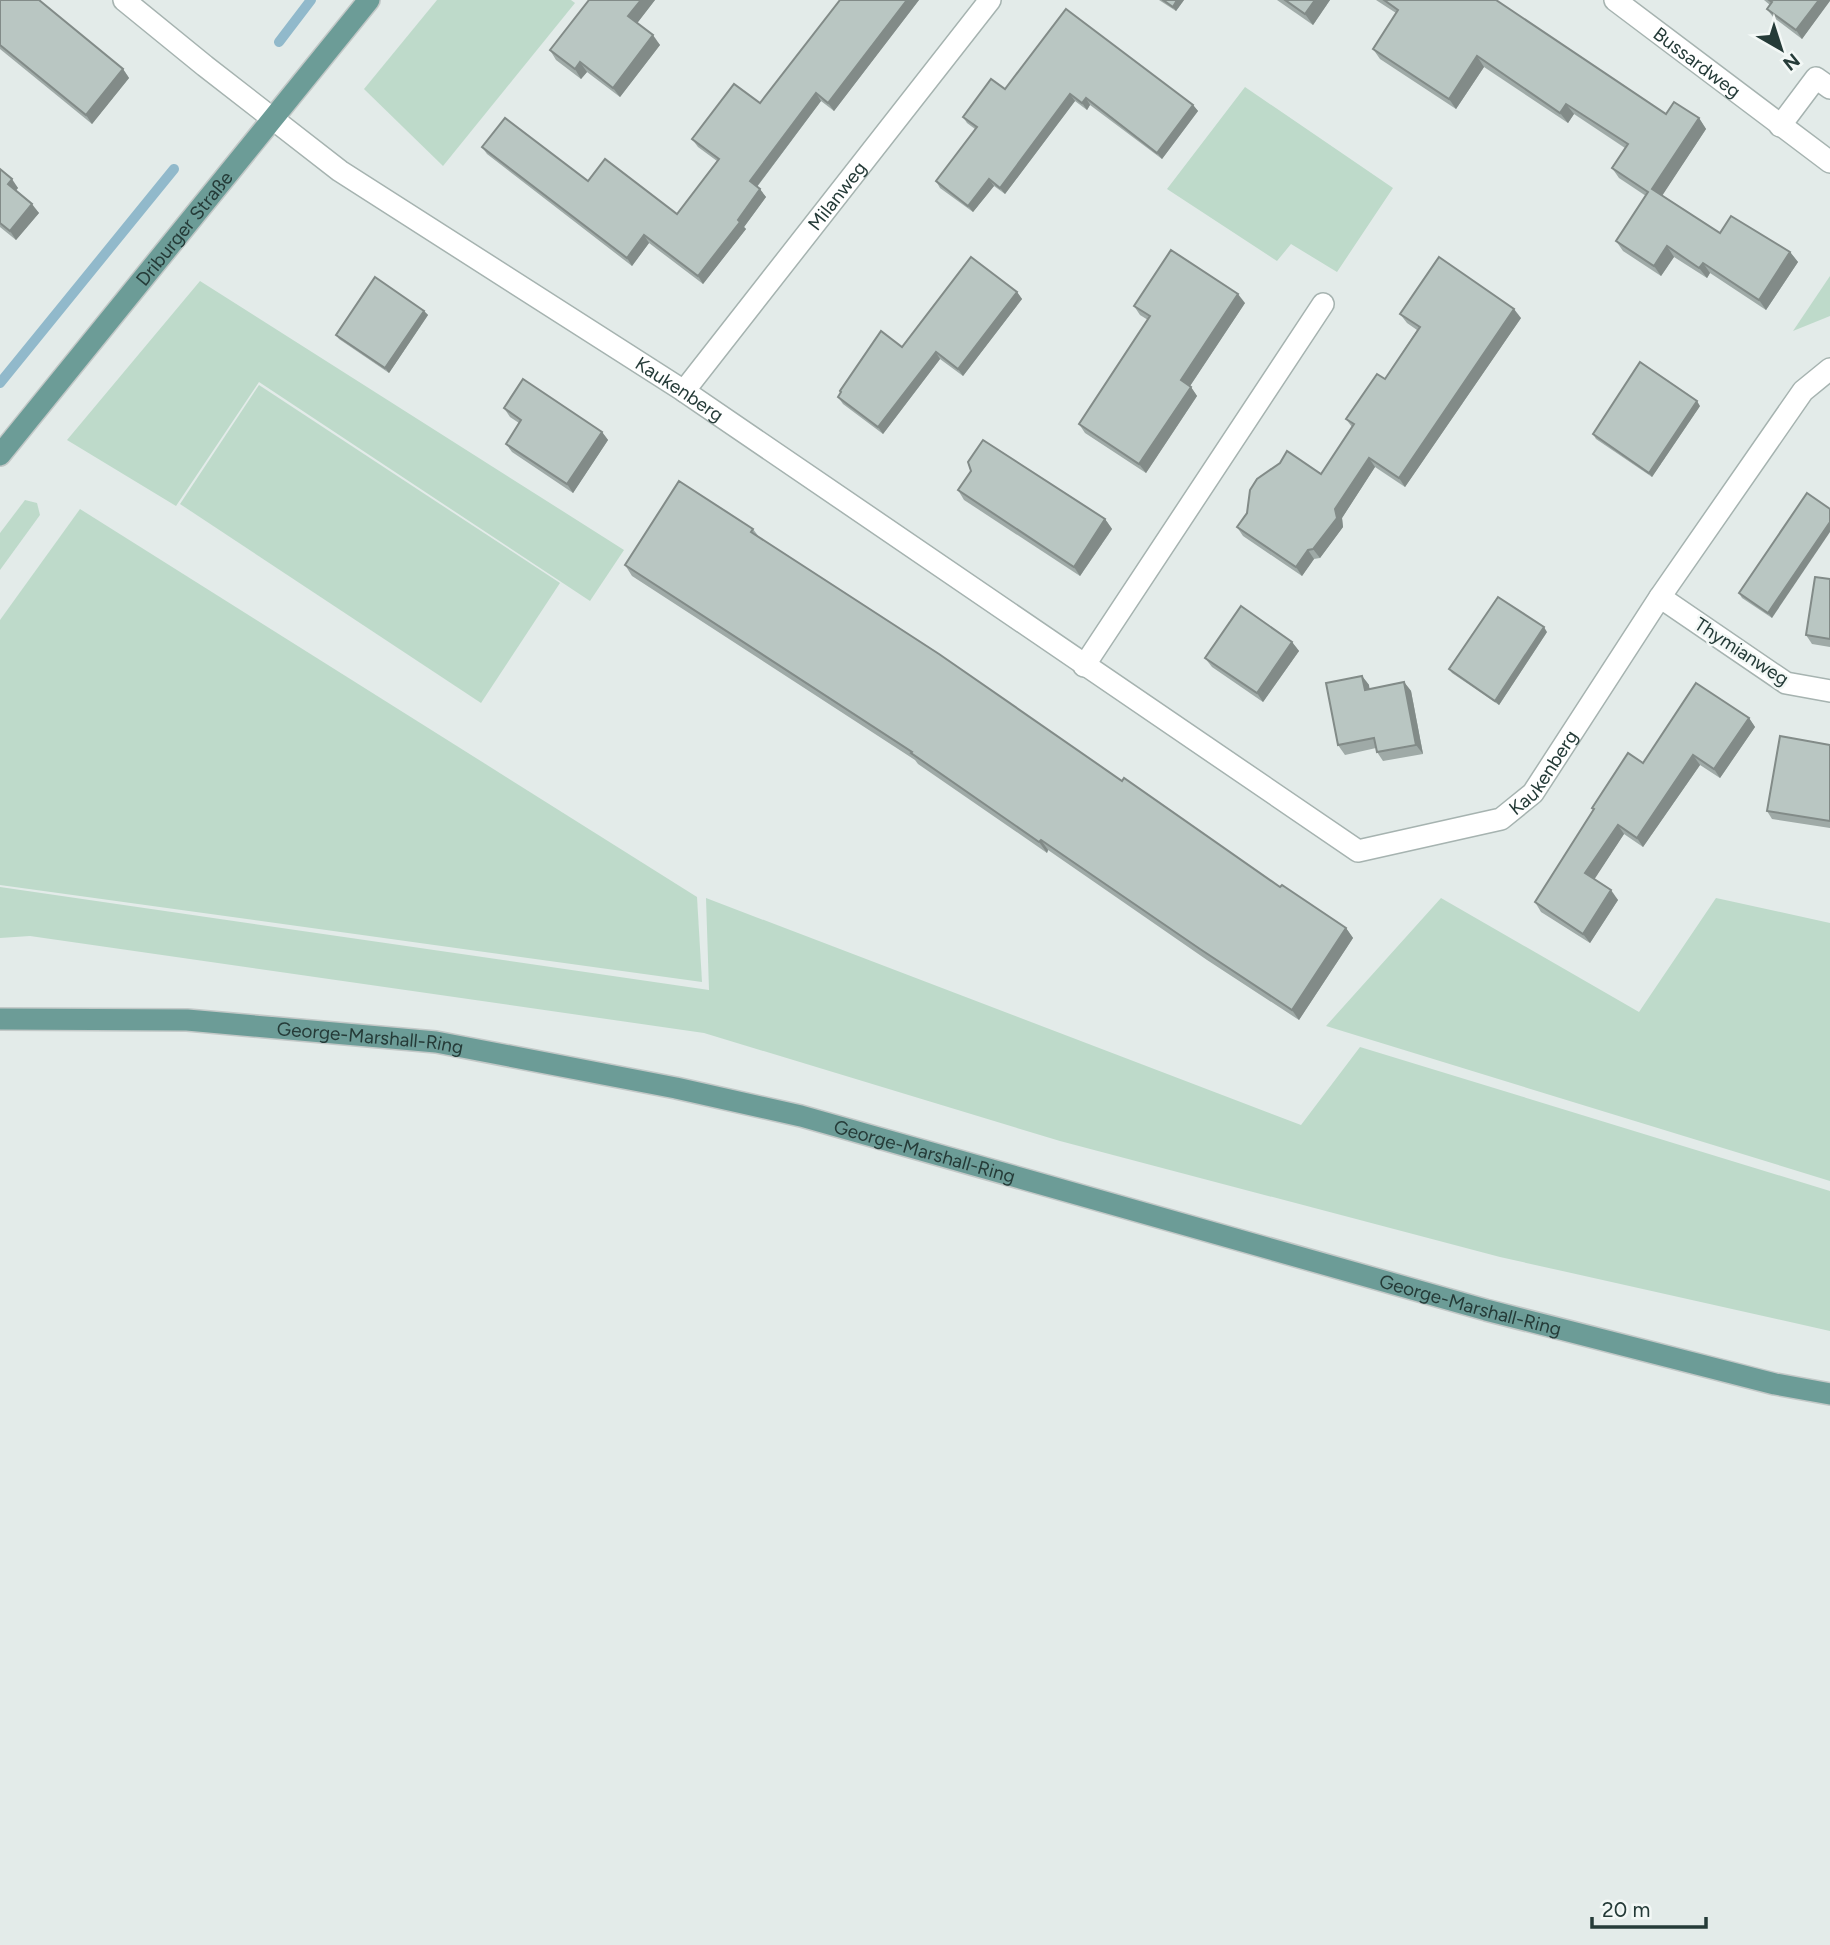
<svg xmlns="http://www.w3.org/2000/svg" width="1830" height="1945" font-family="Figtree,sans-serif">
	<rect width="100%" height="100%" fill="#e3ebe9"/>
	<!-- green -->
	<g fill="#bedaca">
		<path d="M437 0H571L575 3 443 166 364 89Z"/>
		<path d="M1245 87 1393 188 1337 272 1291 244 1277 261 1167 189Z"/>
		<path d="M1830 276V316L1793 331Z"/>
		<path d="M200 281 624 550 590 601 259 382 176 506 67 440Z"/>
		<path d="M259 385 560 583 481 703 180 504Z"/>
		<path d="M25 500 37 503 40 515 0 570V533Z"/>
		<path d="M80 509 697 897 702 982 0 885V620Z"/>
		<path d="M0 887 709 990 706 898 1301 1125 1360 1047 1830 1191V1331L1500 1257 1060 1141 704 1033 30 936 0 938Z"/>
		<path d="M1441 898 1639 1012 1716 898 1830 923V1181L1326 1026Z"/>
	</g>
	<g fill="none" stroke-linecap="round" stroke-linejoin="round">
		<!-- stream -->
		<g stroke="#91b9cb" stroke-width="10">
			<path d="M279 42 311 0"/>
			<path d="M0 383 174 169"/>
		</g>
		<defs>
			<g id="minor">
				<path id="s1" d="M124 0 205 66 340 171 684 391 1358 851 1501 819 1533 793 1660 597 1803 391 1830 369"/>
				<path id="s2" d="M1615 0 1830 162"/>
				<path d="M1780 126 1816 78 1830 88"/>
				<path id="s3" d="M684 391 990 0"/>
				<path d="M1660 597 1786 683 1830 691"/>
				<path d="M1084 666 1323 304"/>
			</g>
			<g id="major">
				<path id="s4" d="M0 455 369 0"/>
				<path id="s5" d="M0 1019 187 1020 436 1042 676 1088 801 1116 1486 1310 1775 1384 1830 1394"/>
			</g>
		</defs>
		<!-- minor casing -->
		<use href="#minor" stroke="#a6b3b0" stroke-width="24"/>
		<!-- major casing -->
		<use href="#major" stroke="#c2c8c7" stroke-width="24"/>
		<!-- minor -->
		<use href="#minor" stroke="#fff" stroke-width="21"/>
		<!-- major -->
		<use href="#major" stroke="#6c9c97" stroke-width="21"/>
	</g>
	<!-- wall -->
	<g fill="#9faaa7">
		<path d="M0 0 123 69 129 78 92 124 0 49Z"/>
		<path d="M589 0H655L637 23 660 45 620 97 587 72 581 79 556 60 550 50Z"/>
		<path d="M840 0H919L834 111 821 101 757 187 766 197 744 227 746 229 703 284 649 243 632 266 487 154 482 147 588 181 677 214 717 161 698 147 692 139 760 103Z"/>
		<path d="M1159 0H1184L1176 11Z"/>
		<path d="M1277 0H1330L1313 25Z"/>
		<path d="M1376 0H1496L1666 114 1699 118 1706 129 1662 195 1720 233 1790 252 1798 262 1766 310 1710 273 1707 278 1674 257 1661 276 1623 251 1616 241 1646 196 1619 178 1612 168 1625 148 1574 114 1568 123 1484 67 1456 109 1380 59 1373 49 1396 13Z"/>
		<path d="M1764 0H1830L1802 39 1773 17 1767 9 1770 5Z"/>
		<path d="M1005 89 1193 105 1198 111 1162 159 1090 105 1087 110 1075 101 1005 194 994 186 973 212 940 188 936 181 975 129 967 123 963 117Z"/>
		<path d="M0 169 18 188 16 190 39 213 16 240 0 227Z"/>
		<path d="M1017 292 1022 299 963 376 940 359 883 434 843 404 838 397 902 347Z"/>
		<path d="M1245 303 1190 386 1197 396 1146 473 1085 433 1079 424 1148 320 1140 315 1134 306Z"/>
		<path d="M424 311 428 315 389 373 339 339 336 335Z"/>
		<path d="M1400 314 1521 318 1405 487 1375 467 1342 518 1343 527 1320 558 1314 559 1302 576 1243 536 1237 527 1280 463 1321 474 1352 427 1346 419 1385 379 1417 330 1407 323Z"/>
		<path d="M1700 406 1652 477 1596 439 1593 434Z"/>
		<path d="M504 408 602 432 608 440 573 493 512 452 506 444 519 423 510 417Z"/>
		<path d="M958 490 1105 519 1112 529 1080 576 964 500Z"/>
		<path d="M1807 493 1772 618 1742 598 1739 593Z"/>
		<path d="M753 529 759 537 1280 887 1346 928 1353 938 1299 1020 1207 960 1048 850 1047 853 918 764 915 760 632 576 625 565Z"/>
		<path d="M1830 579V647L1812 644 1806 635Z"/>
		<path d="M1547 632 1499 705 1452 673 1449 669Z"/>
		<path d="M1292 642 1299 651 1263 702 1212 667 1205 658Z"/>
		<path d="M1362 676 1369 685V689L1404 682 1411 691 1423 754 1383 761 1377 752 1376 748 1345 755 1338 745Z"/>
		<path d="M1749 718 1755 727 1720 778 1700 765 1643 847 1624 834 1594 879 1618 900 1590 943 1541 912 1535 902 1594 810 1592 808 1643 763Z"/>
		<path d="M1830 745V828L1772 819 1767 811Z"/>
	</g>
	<!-- shaded-wall -->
	<g fill="#828b88">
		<path d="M641 0H655L635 26 628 16Z"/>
		<path d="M907 0H919L834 111 828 103Z"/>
		<path d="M1177 0H1184L1176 11 1173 7Z"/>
		<path d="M1315 0H1330L1313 25 1305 14Z"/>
		<path d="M1819 0H1830V1L1802 39 1796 30Z"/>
		<path d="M653 35 660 45 620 97 613 88Z"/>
		<path d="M1477 56 1484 67 1456 109 1449 99Z"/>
		<path d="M580 62 587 72 581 79 575 69Z"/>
		<path d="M123 69 129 78 92 124 86 115Z"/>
		<path d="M816 93 821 101 755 189 750 181Z"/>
		<path d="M1070 94 1075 101 1005 194 1000 188Z"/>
		<path d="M1086 98 1090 105 1087 110 1082 103Z"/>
		<path d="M1566 104 1574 114 1568 123 1560 113Z"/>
		<path d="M1193 105 1198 111 1162 159 1157 153Z"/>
		<path d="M1699 118 1706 129 1660 199 1652 189Z"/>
		<path d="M12 179 18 188 14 193 8 184Z"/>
		<path d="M989 179 994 186 973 212 968 206Z"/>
		<path d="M760 189 766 197 744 227 746 229 703 284 698 276Z"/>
		<path d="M32 204 39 213 16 240 10 231Z"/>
		<path d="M644 235 649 243 632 266 627 258Z"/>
		<path d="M1667 246 1674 257 1661 276 1654 266Z"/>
		<path d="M1790 252 1798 262 1766 310 1759 300Z"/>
		<path d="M1703 263 1710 273 1707 278 1699 268Z"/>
		<path d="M1017 292 1022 299 963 376 958 369Z"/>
		<path d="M1238 294 1245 303 1188 389 1181 380Z"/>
		<path d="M1514 309 1521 318 1405 487 1399 478Z"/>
		<path d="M424 311 428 315 389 373 385 368Z"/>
		<path d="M936 352 940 359 883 434 878 427Z"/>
		<path d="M1191 387 1197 396 1146 473 1139 464Z"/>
		<path d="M1697 401 1700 406 1652 477 1649 473Z"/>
		<path d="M602 432 608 440 573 493 567 484Z"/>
		<path d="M1369 458 1375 467 1342 518 1343 527 1320 558 1313 549 1335 509Z"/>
		<path d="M1105 519 1112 529 1080 576 1074 567Z"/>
		<path d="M1830 522V532L1772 618 1768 613Z"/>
		<path d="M1308 550 1314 559 1302 576 1296 567Z"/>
		<path d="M1544 627 1547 632 1499 705 1495 701Z"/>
		<path d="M1292 642 1299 651 1263 702 1257 693Z"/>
		<path d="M1362 676 1369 685 1371 699 1365 690Z"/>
		<path d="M1404 682 1411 691 1423 754 1416 745Z"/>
		<path d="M1749 718 1755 727 1720 778 1714 769Z"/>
		<path d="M1693 755 1700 765 1643 847 1637 838Z"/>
		<path d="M1618 825 1624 834 1592 883 1585 873Z"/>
		<path d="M1041 840 1048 850 1047 853 1039 842Z"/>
		<path d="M1611 890 1618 900 1590 943 1583 934Z"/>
		<path d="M1346 928 1353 938 1299 1020 1292 1010Z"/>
	</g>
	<!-- building -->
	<g fill="#b9c6c2" stroke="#828b88" stroke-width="2">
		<path d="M0 0H39L123 69 86 115 0 45Z"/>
		<path d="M589 0H641L628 16 653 35 613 88 580 62 575 69 550 50Z"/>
		<path d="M840 0H907L828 103 816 93 750 181 760 189 738 220 740 222 698 276 644 235 627 258 482 147 505 118 588 181 605 159 677 214 719 159 692 139 734 84 760 103Z"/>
		<path d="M1163 0H1177L1173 7Z"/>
		<path d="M1285 0H1315L1305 14Z"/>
		<path d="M1384 0H1496L1666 114 1674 102 1699 118 1652 189 1720 233 1731 216 1790 252 1759 300 1703 263 1699 268 1667 246 1654 266 1616 241 1648 192 1612 168 1628 144 1566 104 1560 113 1477 56 1449 99 1373 49 1398 10Z"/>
		<path d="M1769 0H1819L1796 30 1767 9 1772 2Z"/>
		<path d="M1066 9 1193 105 1157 153 1086 98 1082 103 1070 94 1000 188 989 179 968 206 936 181 977 127 963 117 991 79 1005 89Z"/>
		<path d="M0 169 12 179 8 184 32 204 10 231 0 223Z"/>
		<path d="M1171 250 1238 294 1181 380 1191 387 1139 464 1079 424 1150 316 1134 306Z"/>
		<path d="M971 257 1017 292 958 369 936 352 878 427 838 397 841 392 840 391 881 331 902 347Z"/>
		<path d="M1439 257 1514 309 1399 478 1369 458 1335 509 1337 518 1313 549 1308 550 1296 567 1237 527 1247 513 1250 490 1257 479 1280 463 1287 451 1321 474 1354 424 1346 419 1377 374 1385 379 1420 327 1400 314Z"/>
		<path d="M375 277 424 311 385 368 336 335Z"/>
		<path d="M1640 362 1697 401 1649 473 1593 434Z"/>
		<path d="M523 379 602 432 567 484 506 444 521 420 504 408Z"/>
		<path d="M983 440 1105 519 1074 567 958 490 971 471 968 462Z"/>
		<path d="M679 481 753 529 751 532 939 654 1122 781 1124 778 1280 887 1282 885 1346 928 1292 1010 1200 949 1041 840 1039 842 911 753 912 752 625 565Z"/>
		<path d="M1807 493 1830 509V522L1768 613 1739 593Z"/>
		<path d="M1815 577 1830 579V639L1806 635Z"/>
		<path d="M1498 597 1544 627 1495 701 1449 669Z"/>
		<path d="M1241 606 1292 642 1257 693 1205 658Z"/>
		<path d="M1362 676 1365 690 1404 682 1416 745 1377 752 1374 738 1338 745 1326 683Z"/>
		<path d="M1696 683 1749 718 1714 769 1693 755 1637 838 1618 825 1585 873 1611 890 1583 934 1535 902 1594 809 1592 808 1628 753 1643 763Z"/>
		<path d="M1780 736 1830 745V821L1767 811Z"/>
	</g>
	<g text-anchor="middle" stroke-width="5" stroke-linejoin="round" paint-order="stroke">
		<!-- street labels -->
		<g font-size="19" fill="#253b38" stroke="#f3f8f6">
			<text dy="7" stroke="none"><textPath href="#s2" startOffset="103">Bussardweg</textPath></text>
			<text dy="7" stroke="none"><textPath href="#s3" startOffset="248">Milanweg</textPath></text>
			<text dy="7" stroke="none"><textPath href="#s4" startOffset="292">Driburger Straße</textPath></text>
			<text dy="7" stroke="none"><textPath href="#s1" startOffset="679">Kaukenberg</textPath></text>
			<text transform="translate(1742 651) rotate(33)" y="7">Thymianweg</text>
			<text dy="7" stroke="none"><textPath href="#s1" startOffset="1710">Kaukenberg</textPath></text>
			<text dy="7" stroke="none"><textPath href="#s5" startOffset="371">George-Marshall-Ring</textPath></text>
			<text dy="7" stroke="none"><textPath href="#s5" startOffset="938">George-Marshall-Ring</textPath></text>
			<text dy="7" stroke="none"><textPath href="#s5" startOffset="1505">George-Marshall-Ring</textPath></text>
		</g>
	</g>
	<!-- north arrow -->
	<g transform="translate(1781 49) rotate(141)" stroke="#f3f8f6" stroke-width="5" paint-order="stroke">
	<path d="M0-5L12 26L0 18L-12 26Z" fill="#253b38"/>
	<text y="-10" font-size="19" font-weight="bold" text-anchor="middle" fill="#253b38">N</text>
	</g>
	<!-- scale -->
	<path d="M1592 1917v10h114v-10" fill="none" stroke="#253b38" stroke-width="3.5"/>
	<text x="1602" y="1917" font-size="21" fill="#253b38" stroke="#f3f8f6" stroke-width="5" paint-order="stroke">20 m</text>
</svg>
